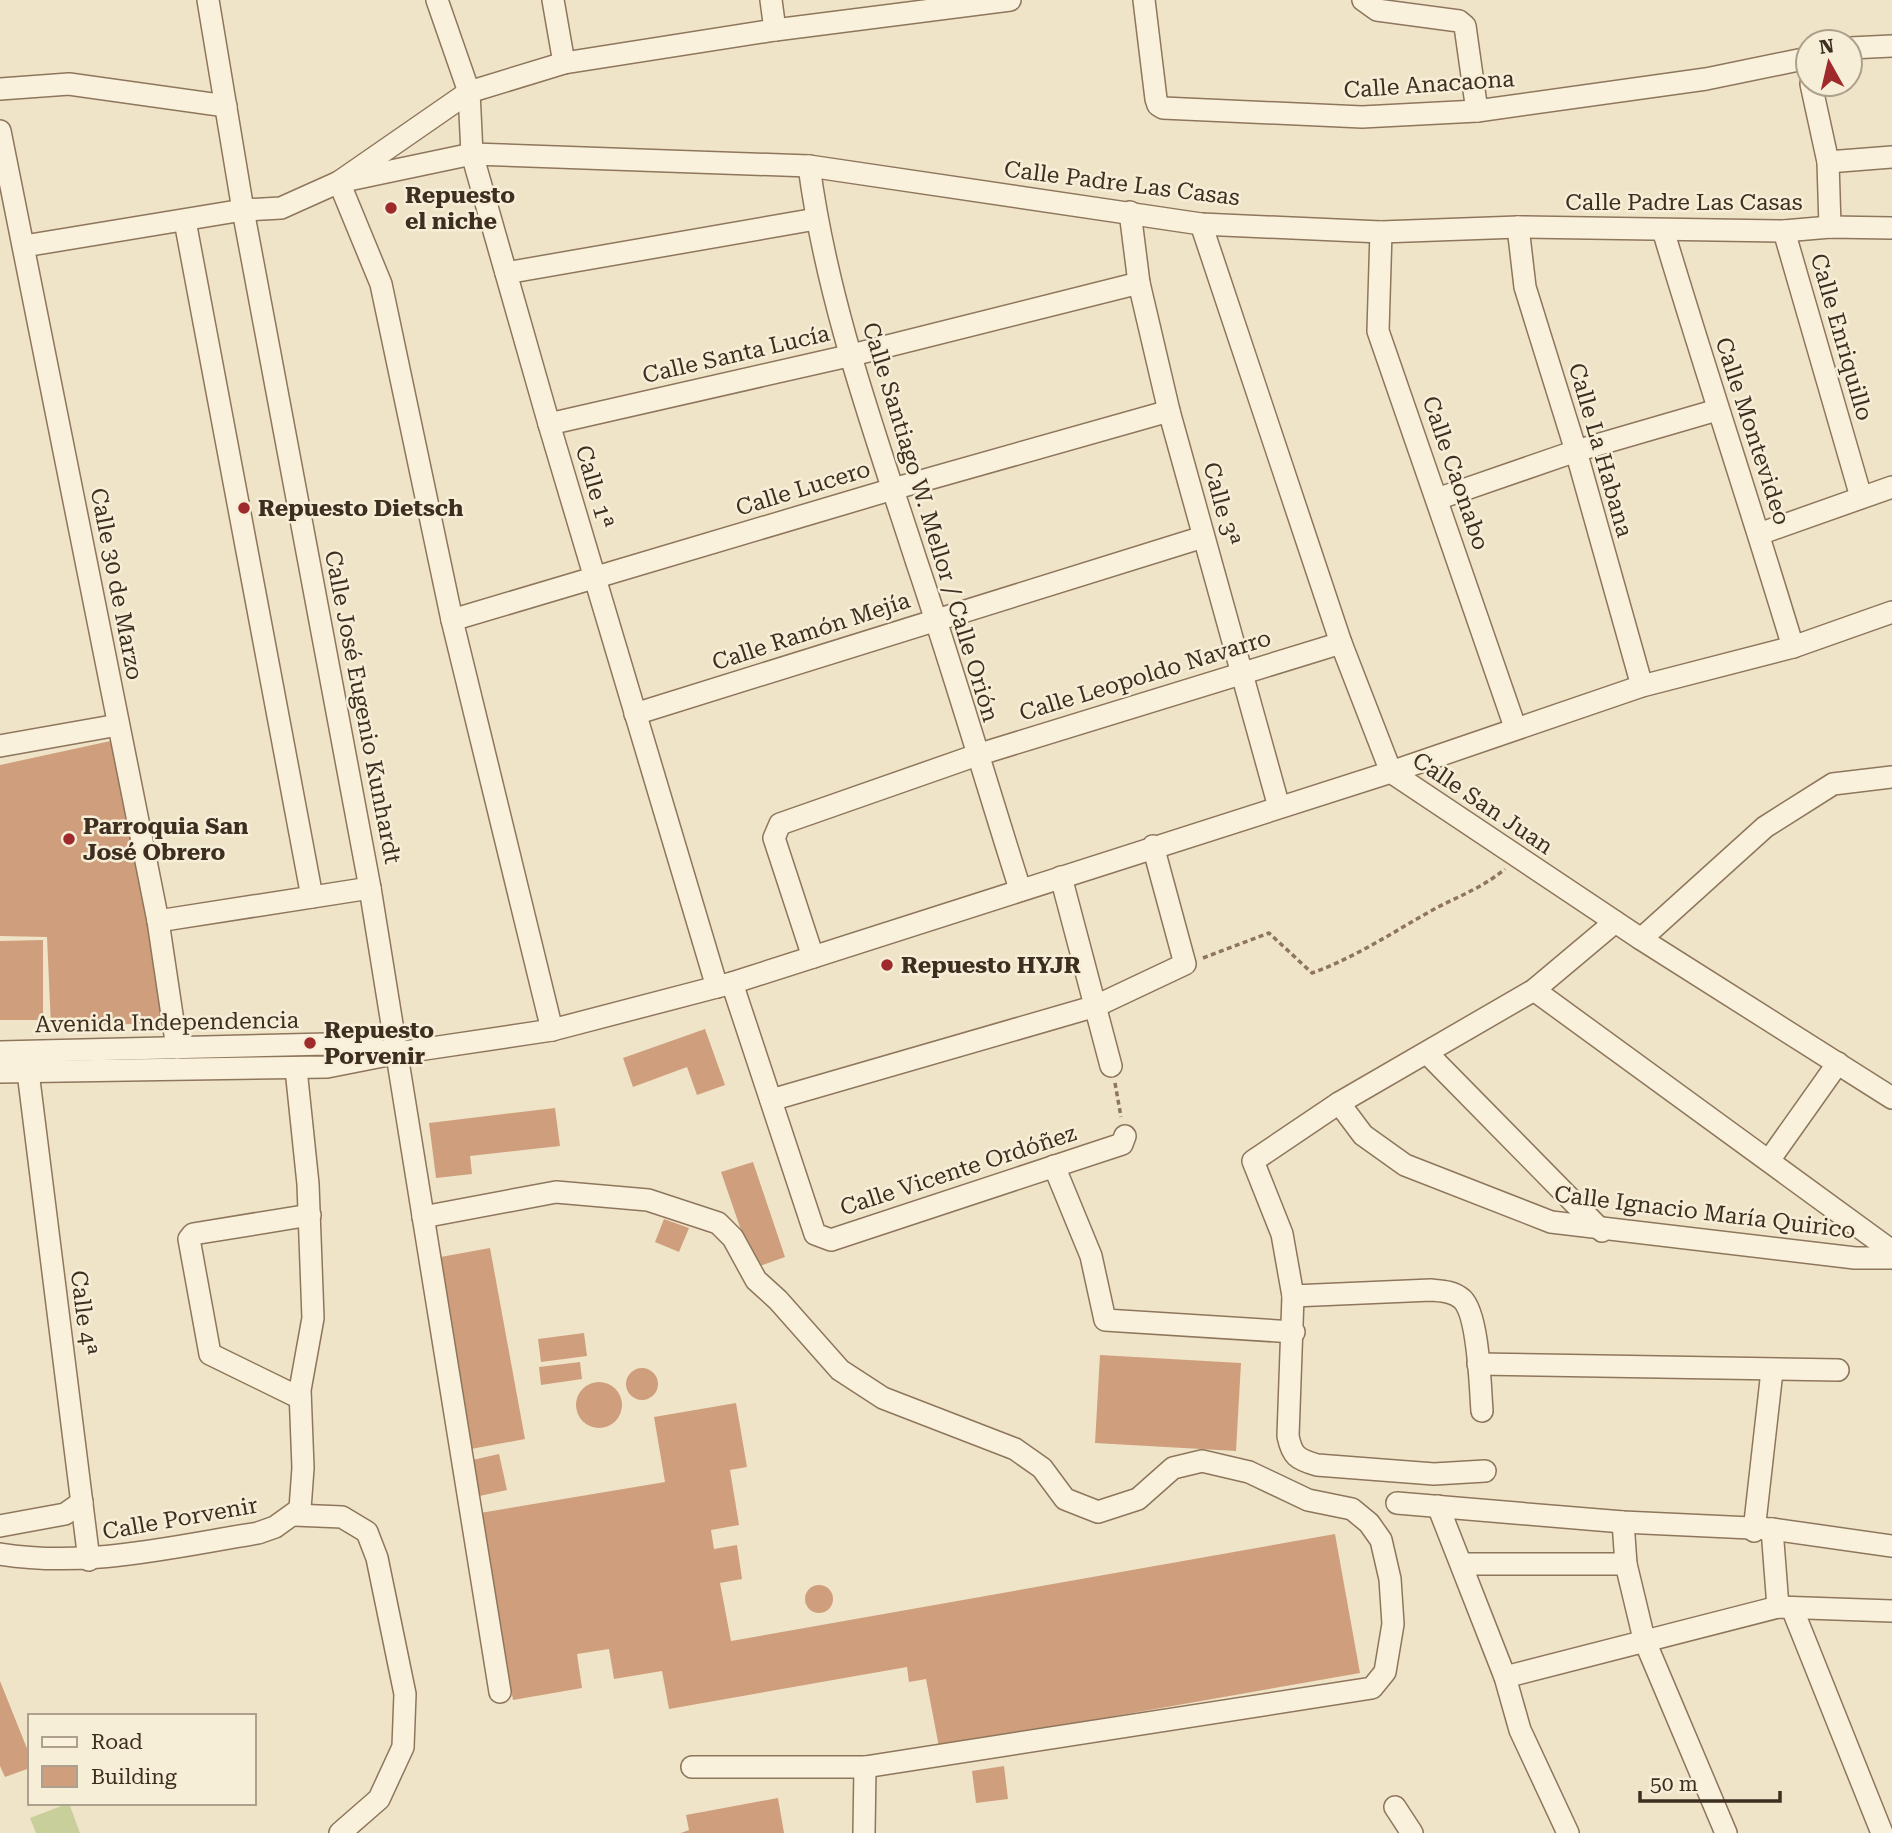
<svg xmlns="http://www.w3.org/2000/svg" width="1892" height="1833" font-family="'Roboto Serif',serif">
	<rect width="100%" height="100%" fill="#f0e4c8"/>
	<!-- green -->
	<path fill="#c9cf9b" d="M69 1803 80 1833H36L30 1818Z"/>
	<!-- building -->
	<g fill="#cf9f7d">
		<path d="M115 740 172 1023 51 1026 47 937 0 936V765Z"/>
		<path d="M43 940V1020H0V941Z"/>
		<path d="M705 1029 725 1085 697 1095 687 1067 633 1087 623 1058Z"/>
		<path d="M555 1108 560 1146 470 1156 472 1174 436 1178 429 1123Z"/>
		<path d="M753 1162 785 1257 754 1268 721 1172Z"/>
		<path d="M664 1219 689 1228 679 1252 655 1242Z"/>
		<path d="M490 1248 525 1439 471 1449 435 1258Z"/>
		<path d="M584 1333 587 1356 541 1362 538 1339Z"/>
		<path d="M1100 1355 1241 1363 1236 1451 1095 1443Z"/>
		<path d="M580 1362 582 1379 541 1385 539 1367Z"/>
		<circle cx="642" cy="1384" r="16"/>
		<circle cx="599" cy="1405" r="23"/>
		<path d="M736 1403 747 1467 730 1470 739 1525 711 1530 714 1549 737 1545 742 1579 720 1583 731 1641 1335 1534 1360 1673 939 1747 926 1679 909 1682 907 1667 669 1709 662 1671 614 1679 609 1649 577 1654 582 1688 513 1700 480 1513 665 1482 654 1417Z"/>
		<path d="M499 1454 507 1490 475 1497 468 1461Z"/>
		<circle cx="819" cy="1599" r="14"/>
		<path d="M0 1681 30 1756V1768L5 1777 0 1766Z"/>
		<path d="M1004 1766 1008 1799 976 1803 972 1771Z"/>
		<path d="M778 1798 784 1833H681L689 1830 686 1815Z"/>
	</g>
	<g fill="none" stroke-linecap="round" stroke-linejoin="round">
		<defs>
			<g id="minor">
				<path d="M208 0 243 210 370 888 500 1692"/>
				<path d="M437 0 469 92 472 154 549 424 717 987"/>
				<path d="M553 0 564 63"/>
				<path d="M771 0 775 30"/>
				<path d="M1144 0 1156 99 1158 105 1163 108 1362 117 1477 111 1706 79 1808 58"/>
				<path d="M1363 0 1377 10 1459 21 1465 26 1477 111"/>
				<path d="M1850 48 1892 46"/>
				<path d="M1811 84 1828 162 1830 227"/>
				<path d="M0 89 69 84 226 106"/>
				<path d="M0 131 158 921 177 1048"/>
				<path d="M1828 162 1892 157"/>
				<path d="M809 166C827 302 874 430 916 560 953 669 985 779 1020 889"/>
				<path d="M1130 212 1139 283 1169 411 1279 807"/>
				<path d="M185 221 312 897"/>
				<path d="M1201 224 1341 643 1391 772 1641 939 1892 1098"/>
				<path d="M1518 227 1525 287 1576 451 1642 686"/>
				<path d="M1663 230C1705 370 1751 508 1793 647"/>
				<path d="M1784 231 1861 497"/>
				<path d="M1381 232 1378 331 1515 727"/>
				<path d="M24 246 243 210 281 208 339 182 472 154 809 166 1201 224 1381 232 1518 227 1784 231 1830 227 1892 228"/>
				<path d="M506 273 816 219"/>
				<path d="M549 424 848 356 1139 283"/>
				<path d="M1437 499 1576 451 1717 410"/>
				<path d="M1759 534 1892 487"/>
				<path d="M452 620 893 489 1169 411"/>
				<path d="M635 714 1203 537"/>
				<path d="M0 746 118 725"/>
				<path d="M1061 877 1111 1066"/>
				<path d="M158 921 370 888"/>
				<path d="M1641 939 1765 827 1833 784 1892 777"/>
				<path d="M813 957 774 838 780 824 977 755 1341 643"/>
				<path d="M732 983 815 1234 831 1240 1122 1144 1125 1136"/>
				<path d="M1534 990 1892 1251"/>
				<path d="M552 1030 452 620 381 284 339 182 469 92 564 63 775 30 1010 0"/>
				<path d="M0 1052 327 1044 379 1050"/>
				<path d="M1427 1053 1602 1231"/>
				<path d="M0 1072 327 1067 398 1053 552 1030 732 983 1391 772 1642 686 1793 647 1892 612"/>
				<path d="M28 1072 89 1560"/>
				<path d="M771 1100 1096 1006 1185 964 1153 846"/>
				<path d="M1339 1103 1363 1135 1405 1165 1551 1222 1855 1258H1892"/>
				<path d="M1770 1159 1838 1063"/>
				<path d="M1054 1166 1091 1256 1105 1320 1294 1332"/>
				<path d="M423 1217 556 1192 648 1200 718 1223 733 1238 756 1280 778 1300 840 1370 883 1398 1015 1449 1042 1468 1065 1499 1098 1512 1138 1499 1173 1468 1202 1461 1249 1472 1308 1500 1352 1509 1369 1523 1381 1540 1390 1579 1393 1624 1385 1672 1372 1688 865 1767H692"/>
				<path d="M1293 1296 1431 1290C1441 1291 1453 1291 1462 1299 1479 1315 1480 1387 1482 1411"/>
				<path d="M1478 1364 1838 1370"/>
				<path d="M300 1398 210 1354 189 1239 193 1234 310 1215"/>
				<path d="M1485 1471 1434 1474 1317 1465C1297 1459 1292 1456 1288 1436L1293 1296 1282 1234 1253 1161 1339 1103 1534 990 1615 922"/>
				<path d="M1397 1503 1623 1522 1772 1529 1892 1546"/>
				<path d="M1438 1506 1505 1677 1520 1730 1568 1833"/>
				<path d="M294 1515 342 1517 367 1532 377 1558 405 1694 403 1747 379 1799 340 1833"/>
				<path d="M1623 1522 1626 1564 1644 1639 1726 1833"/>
				<path d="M0 1526 65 1514 82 1502"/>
				<path d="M1772 1529 1778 1607"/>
				<path d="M1754 1531 1772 1371"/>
				<path d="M0 1554C88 1568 171 1547 258 1533L275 1527 300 1509 303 1468 300 1390 313 1318 308 1184 296 1069"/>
				<path d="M1462 1564H1626"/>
				<path d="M1792 1608 1882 1833"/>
				<path d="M1505 1677 1778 1607 1892 1611"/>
				<path d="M1395 1807 1412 1833"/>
				<path d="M864 1833 865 1767"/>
			</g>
		</defs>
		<!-- minor casing -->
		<use href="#minor" stroke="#8d765c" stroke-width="24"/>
		<!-- path -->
		<g stroke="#8d765c" stroke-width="3.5" stroke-dasharray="5 3.5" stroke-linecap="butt">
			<path d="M1203 958 1269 933 1312 973C1354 958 1390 934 1429 912 1457 896 1478 891 1505 869"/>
			<path d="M1115 1083 1121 1117"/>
		</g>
		<!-- minor -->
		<use href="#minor" stroke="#faf1dc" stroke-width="21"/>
	</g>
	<!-- markers -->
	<g fill="#9e2a2b" stroke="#f7eed8" stroke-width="2.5">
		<circle cx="391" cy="208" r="7"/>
		<circle cx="244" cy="508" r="7"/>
		<circle cx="69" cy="839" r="7"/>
		<circle cx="887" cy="965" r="7"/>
		<circle cx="310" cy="1043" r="7"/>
	</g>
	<g text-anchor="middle" stroke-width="5" stroke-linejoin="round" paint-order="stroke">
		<!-- street labels -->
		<g font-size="23" fill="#3d2e20" stroke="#f7eed8">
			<text transform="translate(1429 84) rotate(-4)" y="8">Calle Anacaona</text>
			<text transform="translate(1122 183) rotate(7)" y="8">Calle Padre Las Casas</text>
			<text x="1684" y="210">Calle Padre Las Casas</text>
			<text transform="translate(1842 337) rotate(74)" y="8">Calle Enriquillo</text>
			<text transform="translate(736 354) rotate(-13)" y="8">Calle Santa Lucía</text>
			<text transform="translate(1753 431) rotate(72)" y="8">Calle Montevideo</text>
			<text transform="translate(1601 450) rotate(74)" y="8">Calle La Habana</text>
			<text transform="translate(1456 473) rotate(71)" y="8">Calle Caonabo</text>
			<text transform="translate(595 487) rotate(74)" y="8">Calle 1ª</text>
			<text transform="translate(803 488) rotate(-17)" y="8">Calle Lucero</text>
			<text transform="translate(1222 504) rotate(75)" y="8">Calle 3ª</text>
			<text transform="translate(931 522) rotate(73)" y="8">Calle Santiago W. Mellor / Calle Orión</text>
			<text transform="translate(117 584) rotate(79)" y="8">Calle 30 de Marzo</text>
			<text transform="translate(811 631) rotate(-18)" y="8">Calle Ramón Mejía</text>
			<text transform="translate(1145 675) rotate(-17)" y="8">Calle Leopoldo Navarro</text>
			<text transform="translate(363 707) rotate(79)" y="8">Calle José Eugenio Kunhardt</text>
			<text transform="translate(1483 803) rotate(34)" y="8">Calle San Juan</text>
			<text transform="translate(167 1022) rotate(-1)" y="8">Avenida Independencia</text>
			<text transform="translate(958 1170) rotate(-18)" y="8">Calle Vicente Ordóñez</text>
			<text transform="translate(1705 1212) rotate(7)" y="8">Calle Ignacio María Quirico</text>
			<text transform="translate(84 1313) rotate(83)" y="8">Calle 4ª</text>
			<text transform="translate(180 1518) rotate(-10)" y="8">Calle Porvenir</text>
		</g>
		<!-- poi labels -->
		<g font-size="23" font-weight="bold" fill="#3d2e20" stroke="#f7eed8" text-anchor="start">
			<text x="405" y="203">Repuesto<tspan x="405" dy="26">el niche</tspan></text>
			<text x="258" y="516">Repuesto Dietsch</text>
			<text x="83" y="834">Parroquia San<tspan x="83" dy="26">José Obrero</tspan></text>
			<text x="901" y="973">Repuesto HYJR</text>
			<text x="324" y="1038">Repuesto<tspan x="324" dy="26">Porvenir</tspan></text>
		</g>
	</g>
	<!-- legend -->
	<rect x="28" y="1714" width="228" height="91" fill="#f7eed8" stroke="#ada18e" stroke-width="2"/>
	<rect x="42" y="1737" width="35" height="10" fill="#faf1dc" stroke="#ada18e" stroke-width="2"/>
	<text x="91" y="1749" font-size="21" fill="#3d2e20">Road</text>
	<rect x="42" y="1766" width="35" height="21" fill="#cf9f7d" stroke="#ada18e" stroke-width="2"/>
	<text x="91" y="1784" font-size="21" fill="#3d2e20">Building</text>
	<!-- north arrow -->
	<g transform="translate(1829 63) rotate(352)"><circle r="33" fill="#f7eed8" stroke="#ada18e" stroke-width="2"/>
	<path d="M0-5L12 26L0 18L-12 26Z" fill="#9e2a2b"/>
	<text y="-10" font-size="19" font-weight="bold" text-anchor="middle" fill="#3d2e20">N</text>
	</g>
	<!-- scale -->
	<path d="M1640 1791v10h140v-10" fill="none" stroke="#3d2e20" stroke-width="3.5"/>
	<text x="1650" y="1791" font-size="21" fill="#3d2e20" stroke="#f7eed8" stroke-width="5" paint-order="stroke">50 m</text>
</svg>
